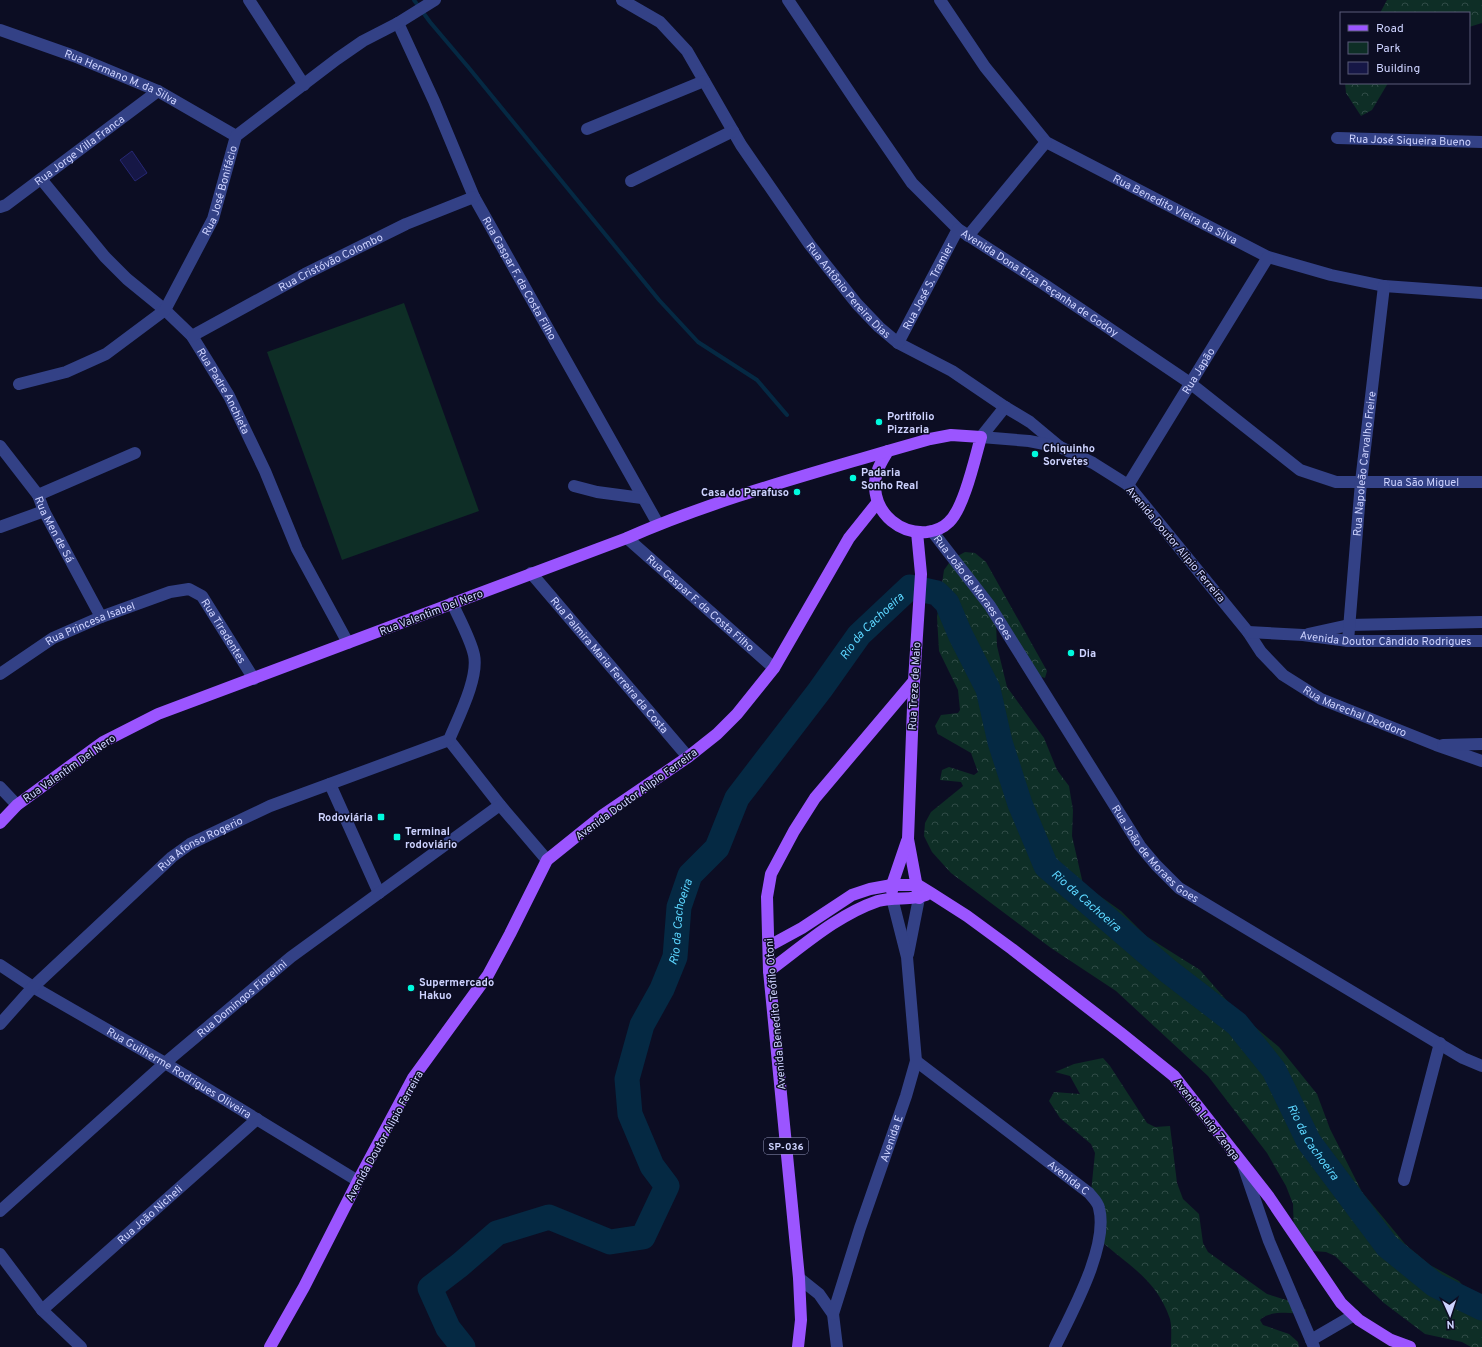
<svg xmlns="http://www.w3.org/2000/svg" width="1482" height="1347" font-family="Overpass,sans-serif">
	<defs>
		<pattern id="forest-crowns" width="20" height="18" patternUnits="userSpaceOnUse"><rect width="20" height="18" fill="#0e2e26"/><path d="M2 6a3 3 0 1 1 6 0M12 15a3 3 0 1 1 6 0" fill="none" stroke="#304b47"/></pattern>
	</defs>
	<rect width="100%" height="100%" fill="#0c0d23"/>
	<!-- forest -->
	<g fill="url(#forest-crowns)">
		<path d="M1387 0H1482V23L1469 27V13H1380Z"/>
		<path d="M1345 83H1388L1372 110 1361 116 1346 93Z"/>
		<path d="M965 552 975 553 986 562 1047 671 1045 678 1035 675 996 623 997 646 1007 687 1044 738 1057 770 1069 786 1073 810 1072 836 1083 884 1121 911 1146 936 1200 970 1236 1011 1279 1047 1317 1094 1330 1129 1362 1192 1406 1245 1430 1265 1459 1281 1464 1287 1465 1299 1482 1316V1347H1471L1462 1342 1425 1334 1384 1303 1335 1256 1326 1252 1301 1250 1294 1234 1293 1204 1286 1186 1267 1153 1208 1076 1116 991 1051 948 951 873 932 852 924 836 925 823 931 812 963 786 961 782 940 780 942 770 949 767 974 775 978 772 971 753 938 734 935 726 941 715 958 713 960 710 958 690 939 651 937 617 944 570 952 559Z"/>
		<path d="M1103 1058 1110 1066 1147 1123 1155 1127 1170 1126 1177 1183 1183 1199 1199 1214 1203 1243 1208 1252 1267 1294 1299 1304 1306 1310 1305 1314C1293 1313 1268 1310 1260 1320L1263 1325 1289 1334 1298 1342 1299 1347H1171C1171 1338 1172 1327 1170 1319 1156 1278 1128 1266 1099 1239L1091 1192 1095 1153 1091 1144 1060 1118 1049 1101 1054 1092 1080 1094 1070 1076 1055 1072 1074 1064Z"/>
	</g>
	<!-- green -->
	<path fill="#0e2e26" d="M404 303 479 511 342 560 267 352Z"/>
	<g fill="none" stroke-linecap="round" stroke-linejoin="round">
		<!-- stream -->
		<path stroke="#052943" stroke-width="4" d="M414 0 430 22 469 68 659 300 698 342 757 380 787 415"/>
		<!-- river -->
		<path stroke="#052943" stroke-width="25" id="s1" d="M463 1347 448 1328 430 1288 460 1265 497 1233 549 1217 610 1242 643 1237 667 1186 652 1166 630 1114 627 1079 642 1025 662 989 675 957 679 907 690 875 717 848 737 798 820 690 859 635 910 587 937 593 947 603 960 634 988 689 1000 742 1020 804 1046 866 1168 971 1237 1024 1274 1070 1309 1142 1387 1246 1435 1285 1482 1308"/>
	</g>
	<!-- building -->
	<path fill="#161746" stroke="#262774" d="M132 151 147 173 135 181 120 160Z"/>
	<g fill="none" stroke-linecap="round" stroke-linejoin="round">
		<!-- minor -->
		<g stroke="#334186" stroke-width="12">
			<path d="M249 0 304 85"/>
			<path id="s2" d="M622 0 660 22 687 51 741 145 810 245 857 304 879 327 898 343 952 371 1005 407 1030 422 1060 447"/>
			<path id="s3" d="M788 0 859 106 912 183 958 229 1045 285 1190 383 1300 470 1336 482H1482"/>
			<path id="s4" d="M940 0 985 67 1046 142 1268 257 1331 275 1384 286 1482 293"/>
			<path id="s5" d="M398 23 434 101 474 197 658 524"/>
			<path id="s6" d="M0 30 74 56 158 91 236 136"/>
			<path d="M587 129 704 81"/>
			<path id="s7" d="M1337 138 1482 142"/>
			<path id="s8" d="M41 179 105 257 127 279 165 310 192 336 229 396 265 471 297 549 348 643"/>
			<path d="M631 181 733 131"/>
			<path id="s9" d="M0 207 6 205 158 91"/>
			<path d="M968 236 1046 142"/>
			<path id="s10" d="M192 336 305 274 406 224 474 197"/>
			<path id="s11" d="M898 343 958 229"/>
			<path id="s12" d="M19 384 66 372 106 354 165 310 213 219 236 136 337 59 363 41 398 23 435 0"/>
			<path id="s13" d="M981 437 1029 441 1060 447 1093 463 1128 485 1248 632 1261 652 1283 675 1321 699 1436 745 1482 761"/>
			<path d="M981 437 1005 407"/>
			<path id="s14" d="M0 446 38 495 44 511 101 617"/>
			<path id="s15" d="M1128 485 1268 257"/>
			<path d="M574 486 597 492 642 498"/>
			<path d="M38 495 135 453"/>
			<path d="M0 527 44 511"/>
			<path id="s16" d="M932 531 990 606 1140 846 1156 865 1179 888 1463 1058 1482 1066"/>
			<path id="s17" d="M627 538 774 668"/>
			<path id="s18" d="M531 573 688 757"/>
			<path id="s19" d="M1248 632 1303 635 1348 641H1482"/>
			<path d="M1308 634 1349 625 1482 622"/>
			<path id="s20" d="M1348 641 1361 482 1384 286"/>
			<path id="s21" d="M0 674 53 638 101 617 170 592 189 589 202 596 254 679"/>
			<path d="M449 740 500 805 547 860"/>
			<path d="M1443 745 1482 744"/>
			<path d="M330 784 379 893"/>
			<path d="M0 787 17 805"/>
			<path d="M908 954 919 898"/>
			<path id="s22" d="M0 965 33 987 165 1063 358 1181"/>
			<path id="s23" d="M0 1024 33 987 172 857 190 844 270 806 449 740C458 718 479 678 474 655 471 640 459 618 452 603"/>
			<path id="s24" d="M916 1061 1089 1193C1092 1197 1098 1202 1099 1208 1109 1246 1072 1312 1055 1347"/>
			<path d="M1243 1165 1269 1241 1314 1347"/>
			<path d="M1404 1180 1440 1043"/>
			<path id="s25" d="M0 1211 165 1063 291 957 500 805"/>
			<path d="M0 1254 42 1310 81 1347"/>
			<path d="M799 1278 819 1294 833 1314 837 1347"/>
			<path id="s26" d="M42 1310 257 1119"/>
			<path id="s27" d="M833 1314 860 1228 906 1096 916 1061 907 957 892 898"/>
			<path d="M1311 1340 1354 1315"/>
		</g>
		<!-- major -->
		<g stroke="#9b55ff" stroke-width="12">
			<path d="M951 435 981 437C975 458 964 508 949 522 943 528 935 531 927 532 900 534 877 515 875 488 874 474 881 462 888 451L930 439Z"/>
			<path d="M917 532 921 574 914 681 908 839 919 898"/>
			<path d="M0 823 17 805 103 742 158 714 627 538C711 501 800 477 888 451"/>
			<path d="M892 891V885L907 841"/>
			<path d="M769 946 802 928 852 895 870 889 892 885H918L931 893 967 916 1012 949 1122 1034 1174 1076 1269 1197 1341 1303 1359 1320 1391 1340 1410 1347"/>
			<path d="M769 971C803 946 837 915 878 901 895 896 911 901 926 895"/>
			<path d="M270 1347 304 1287 358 1181 413 1078 488 975 510 934 547 860 603 815 688 757 717 734 737 714 774 668 849 538 877 503"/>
			<path d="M798 1347 801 1320 799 1278 769 971 767 897 771 874 794 831 815 798 914 681"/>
		</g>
	</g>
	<!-- markers -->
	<g fill="#00f9dd" stroke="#0c0d23" stroke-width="1.5">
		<circle cx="879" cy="422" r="4"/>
		<circle cx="1035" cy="454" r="4"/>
		<circle cx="853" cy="478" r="4"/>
		<circle cx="797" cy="492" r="4"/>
		<circle cx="1071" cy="653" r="4"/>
		<rect x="377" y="813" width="8" height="8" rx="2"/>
		<rect x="393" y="833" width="8" height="8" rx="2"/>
		<circle cx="411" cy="988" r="4"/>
	</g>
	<g text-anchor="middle" stroke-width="3" stroke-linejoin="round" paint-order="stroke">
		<!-- shield labels -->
		<rect fill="#0c0d23" stroke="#9498bd" stroke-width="1" x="764" y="1138" width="44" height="16" rx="3"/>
		<g font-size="10" font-weight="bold" fill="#ced3ff">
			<text x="786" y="1150">SP-036</text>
		</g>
		<!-- street labels -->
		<g font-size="11" fill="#ced3ff" stroke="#0c0d23">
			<text dy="4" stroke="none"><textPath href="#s6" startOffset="130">Rua Hermano M. da Silva</textPath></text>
			<text dy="4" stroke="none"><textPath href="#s7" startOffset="73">Rua José Siqueira Bueno</textPath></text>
			<text dy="4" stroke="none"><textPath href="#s9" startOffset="98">Rua Jorge Villa Franca</textPath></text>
			<text dy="4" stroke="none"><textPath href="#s12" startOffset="298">Rua José Bonifácio</textPath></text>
			<text dy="4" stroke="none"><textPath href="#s4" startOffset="323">Rua Benedito Vieira da Silva</textPath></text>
			<text dy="4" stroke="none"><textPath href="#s10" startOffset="157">Rua Cristóvão Colombo</textPath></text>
			<text dy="4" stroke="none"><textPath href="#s5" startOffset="283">Rua Gaspar F. da Costa Filho</textPath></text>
			<text dy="4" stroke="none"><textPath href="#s3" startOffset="384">Avenida Dona Elza Peçanha de Godoy</textPath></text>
			<text dy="4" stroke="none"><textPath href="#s11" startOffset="64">Rua José S. Tramier</textPath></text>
			<text dy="4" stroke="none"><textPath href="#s2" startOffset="373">Rua Antônio Pereira Dias</textPath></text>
			<text dy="4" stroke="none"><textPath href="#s15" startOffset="134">Rua Japão</textPath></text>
			<text dy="4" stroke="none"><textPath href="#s8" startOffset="282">Rua Padre Anchieta</textPath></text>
			<text dy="4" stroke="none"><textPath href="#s20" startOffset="178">Rua Napoleão Carvalho Freire</textPath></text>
			<text dy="4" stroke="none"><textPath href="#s3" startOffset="828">Rua São Miguel</textPath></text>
			<text dy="4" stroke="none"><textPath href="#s14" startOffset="100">Rua Men de Sá</textPath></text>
			<text transform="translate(1176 544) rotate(50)" y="4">Avenida Doutor Alipio Ferreira</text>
			<text dy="4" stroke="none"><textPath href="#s16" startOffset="70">Rua João de Moraes Goes</textPath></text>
			<text dy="4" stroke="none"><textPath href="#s17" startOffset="98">Rua Gaspar F. da Costa Filho</textPath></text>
			<text transform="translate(431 612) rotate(-21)" y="4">Rua Valentim Del Nero</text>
			<text dy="4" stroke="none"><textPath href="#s21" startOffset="104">Rua Princesa Isabel</textPath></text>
			<text dy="4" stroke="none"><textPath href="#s21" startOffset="265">Rua Tiradentes</textPath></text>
			<text dy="4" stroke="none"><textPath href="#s19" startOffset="138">Avenida Doutor Cândido Rodrigues</textPath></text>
			<text dy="4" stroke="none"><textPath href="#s18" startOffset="121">Rua Palmira Maria Ferreira da Costa</textPath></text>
			<text transform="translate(914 686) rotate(-87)" y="4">Rua Treze de Maio</text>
			<text dy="4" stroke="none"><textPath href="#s13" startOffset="484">Rua Marechal Deodoro</textPath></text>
			<text transform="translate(69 768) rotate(-35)" y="4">Rua Valentim Del Nero</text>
			<text transform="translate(636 794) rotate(-36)" y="4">Avenida Doutor Alipio Ferreira</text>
			<text dy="4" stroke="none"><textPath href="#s23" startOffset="271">Rua Afonso Rogerio</textPath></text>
			<text dy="4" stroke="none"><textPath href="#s16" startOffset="394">Rua João de Moraes Goes</textPath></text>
			<text dy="4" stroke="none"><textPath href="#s25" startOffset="322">Rua Domingos Fiorelini</textPath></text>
			<text transform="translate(775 1014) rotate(-95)" y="4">Avenida Benedito Teófilo Otoni</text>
			<text dy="4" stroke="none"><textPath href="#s22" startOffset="209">Rua Guilherme Rodrigues Oliveira</textPath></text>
			<text transform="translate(1207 1119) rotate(52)" y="4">Avenida Luigi Zenga</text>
			<text transform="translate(384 1136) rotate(-61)" y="4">Avenida Doutor Alipio Ferreira</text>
			<text dy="4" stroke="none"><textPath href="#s27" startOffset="185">Avenida E</textPath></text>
			<text dy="4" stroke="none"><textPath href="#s24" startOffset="192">Avenida C</textPath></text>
			<text dy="4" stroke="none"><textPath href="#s26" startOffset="144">Rua João Nicheli</textPath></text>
		</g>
		<!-- poi labels -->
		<g font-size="11" font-weight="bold" fill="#ced3ff" stroke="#0c0d23" text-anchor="start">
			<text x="887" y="420">Portifolio<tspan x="887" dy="13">Pizzaria</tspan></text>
			<text x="1043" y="452">Chiquinho<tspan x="1043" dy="13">Sorvetes</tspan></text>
			<text x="861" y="476">Padaria<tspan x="861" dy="13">Sonho Real</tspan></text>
			<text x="789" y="496" text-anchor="end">Casa do Parafuso</text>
			<text x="1079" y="657">Dia</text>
			<text x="373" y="821" text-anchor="end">Rodoviária</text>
			<text x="405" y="835">Terminal<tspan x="405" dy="13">rodoviário</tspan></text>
			<text x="419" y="986">Supermercado<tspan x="419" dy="13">Hakuo</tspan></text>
		</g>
		<!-- water labels -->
		<g font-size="12" font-style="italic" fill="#5cd6ff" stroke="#0c0d23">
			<text dy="4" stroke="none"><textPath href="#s1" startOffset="1008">Rio da Cachoeira</textPath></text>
			<text dy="4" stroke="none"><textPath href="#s1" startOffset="1440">Rio da Cachoeira</textPath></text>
			<text dy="4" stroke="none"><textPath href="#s1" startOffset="649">Rio da Cachoeira</textPath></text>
			<text dy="4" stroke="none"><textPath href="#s1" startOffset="1776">Rio da Cachoeira</textPath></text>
		</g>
	</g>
	<!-- legend -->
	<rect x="1340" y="12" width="130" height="72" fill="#0c0d23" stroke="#5a5c7b"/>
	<rect x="1348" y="25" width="20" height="6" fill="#9b55ff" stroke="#5a5c7b"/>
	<text x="1376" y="32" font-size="12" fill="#ced3ff">Road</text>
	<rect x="1348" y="42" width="20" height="12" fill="#0e2e26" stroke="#5a5c7b"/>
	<text x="1376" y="52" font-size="12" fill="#ced3ff">Park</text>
	<rect x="1348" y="62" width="20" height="12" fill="#161746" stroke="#5a5c7b"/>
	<text x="1376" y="72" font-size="12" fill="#ced3ff">Building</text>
	<!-- north arrow -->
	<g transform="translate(1450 1315) rotate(177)" stroke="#0c0d23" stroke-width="3" paint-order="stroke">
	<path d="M0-3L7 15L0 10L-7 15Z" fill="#ced3ff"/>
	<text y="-6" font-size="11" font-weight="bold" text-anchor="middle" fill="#ced3ff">N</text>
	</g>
</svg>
